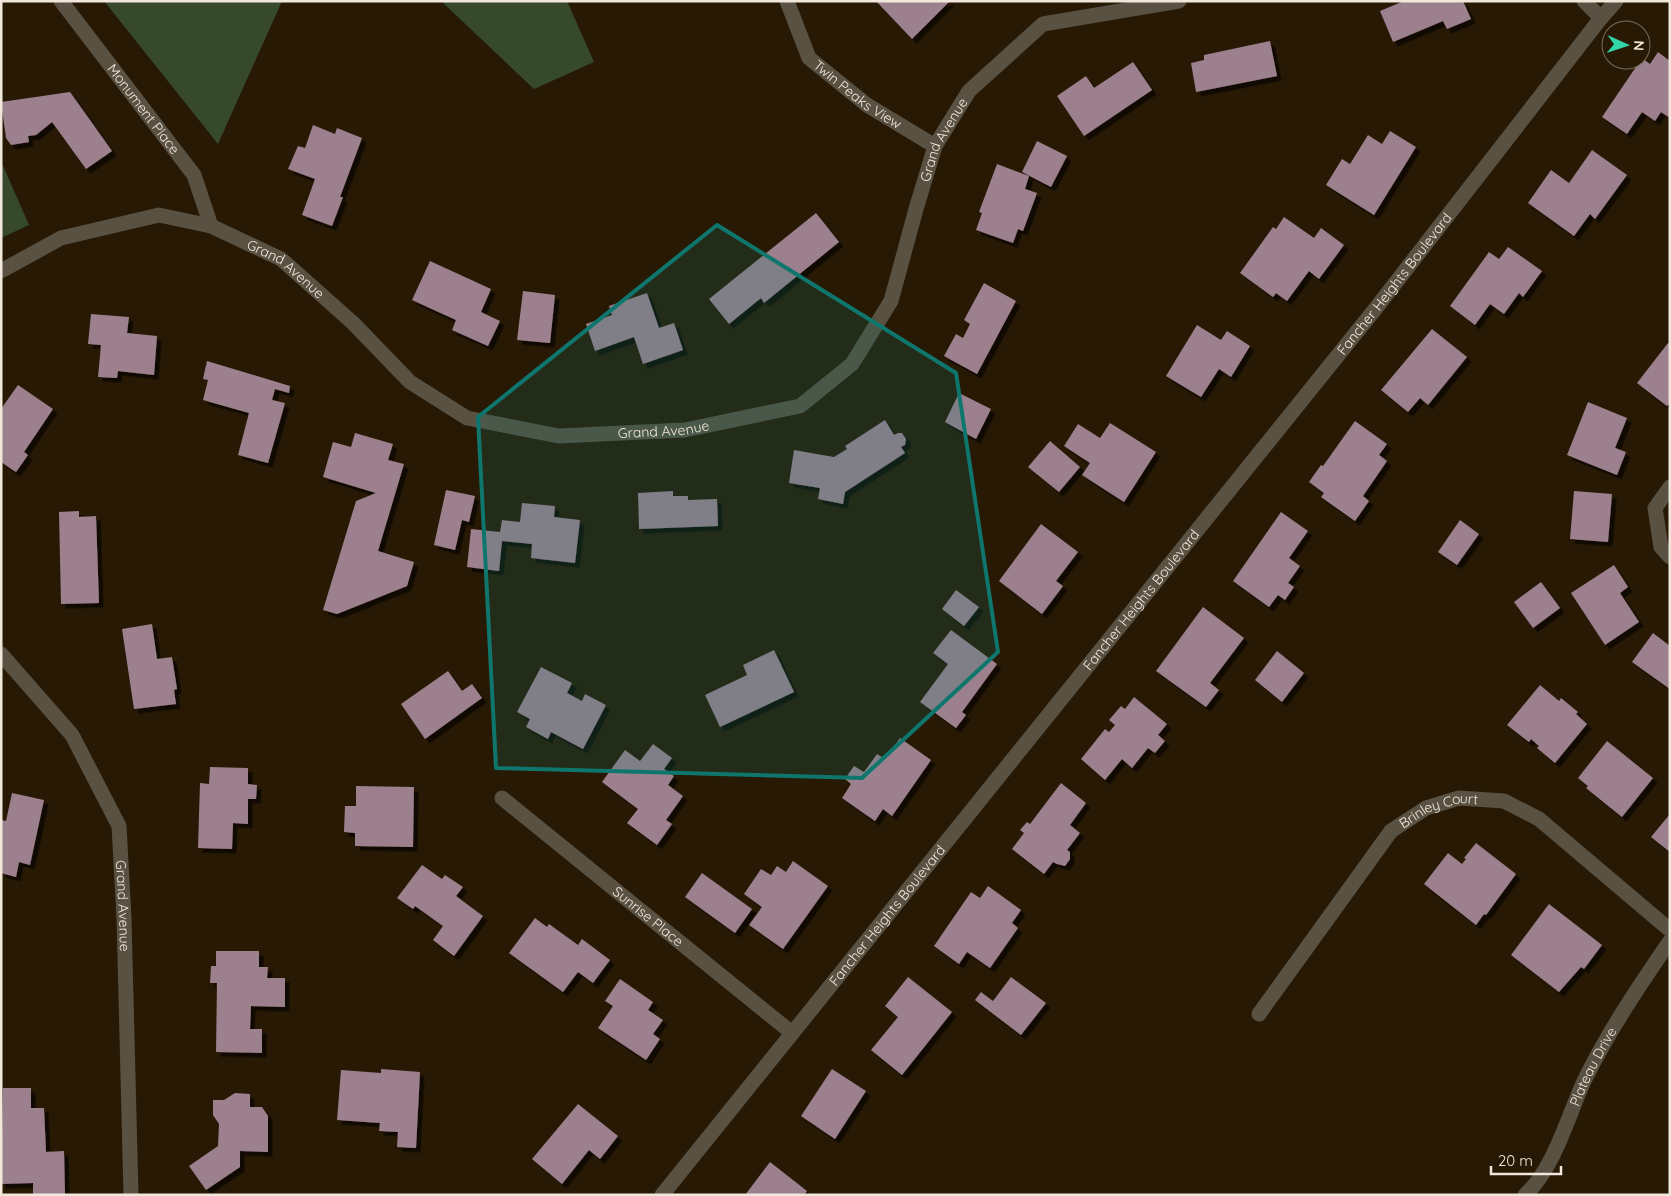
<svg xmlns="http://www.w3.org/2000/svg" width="1671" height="1196" font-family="Quicksand,sans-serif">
	<defs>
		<filter id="shadow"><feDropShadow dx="4.5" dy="4.5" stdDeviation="0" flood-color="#0009"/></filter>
	</defs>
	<rect width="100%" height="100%" fill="#271904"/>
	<!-- green -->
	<g fill="#36492c">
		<path d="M104 1H282L218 144Z"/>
		<path d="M441 1H567L594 62 534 89Z"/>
		<path d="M1 161 29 225 1 238Z"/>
	</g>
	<!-- building -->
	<g fill="#9d808d" filter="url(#shadow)">
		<path d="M876 1H950L912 39Z"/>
		<path d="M1404 1H1463L1471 19 1447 29 1443 21 1393 42 1380 11Z"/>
		<path d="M1270 41 1277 76 1196 92 1191 63 1204 60V55Z"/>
		<path d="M1658 52 1670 61V118L1661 112 1655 121 1642 112 1627 134 1602 117 1642 58 1650 64Z"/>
		<path d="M1133 62 1152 90 1084 136 1057 96 1086 76 1094 88Z"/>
		<path d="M70 92 112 151 86 169 52 122 36 135 28 136 29 142 11 145 6 138 1 102Z"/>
		<path d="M313 125 335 134 337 128 362 138 340 197H343L332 226 302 215 315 179 288 169 298 146 305 148Z"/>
		<path d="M1390 131 1416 147 1374 215 1326 185 1342 159 1350 164 1368 135 1382 144Z"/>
		<path d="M1037 141 1067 156 1051 187 1022 172Z"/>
		<path d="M1592 150 1627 175 1595 219 1590 214 1574 236 1528 203 1551 170 1569 183Z"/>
		<path d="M997 164 1029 176 1025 189 1037 193 1023 231 1018 229 1013 243 976 230 982 213 979 212Z"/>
		<path d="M816 213 839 242 764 303 761 298 729 324 709 299Z"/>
		<path d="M1284 217 1314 238 1321 228 1344 245 1319 279 1309 271 1287 301 1276 293 1273 297 1240 273 1273 227 1276 229Z"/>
		<path d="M1508 247 1542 271 1523 297 1519 293 1504 314 1490 304 1475 325 1450 306 1489 252 1499 259Z"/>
		<path d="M430 261 491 289 481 312 500 321 488 346 452 330 456 320 412 300Z"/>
		<path d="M984 283 1016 301 977 374 944 356 956 334 963 338 970 324 964 320Z"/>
		<path d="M523 291 555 295 550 343 517 340Z"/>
		<path d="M647 293 659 328 674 323 683 350 643 364 634 337 595 351 586 324 612 315 609 306Z"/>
		<path d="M91 314 129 317 127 333 157 336 154 375 118 371 117 378 98 377 101 345 88 344Z"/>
		<path d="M1197 325 1221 340 1227 331 1250 346 1231 377 1219 369 1201 397 1166 376Z"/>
		<path d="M1432 329 1467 357 1428 405 1420 398 1408 412 1381 390Z"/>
		<path d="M1668 343 1670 344V403L1667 406 1637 383Z"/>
		<path d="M207 361 290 386 289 393 275 389 272 400 285 403 268 463 238 455 249 413 203 400 208 380 203 379Z"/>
		<path d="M18 385 53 409 24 452 28 455 16 472 1 462V409Z"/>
		<path d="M959 393 991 409 976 439 945 422Z"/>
		<path d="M1588 402 1627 418 1615 448 1626 452 1617 475 1567 455Z"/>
		<path d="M885 420 894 435 898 433H902L906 439 905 445 901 447 905 453 845 492 843 504 818 499 820 488 789 483 794 450 834 457 847 449 845 446Z"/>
		<path d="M1355 421 1387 444 1379 455 1387 461 1363 496 1369 501 1355 521 1321 497 1324 493 1309 482 1321 465 1323 466Z"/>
		<path d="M1110 423 1156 452 1124 502 1082 475 1090 463 1064 446 1078 424 1100 438Z"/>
		<path d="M355 433 393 444 388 460 404 464 378 551 414 562 407 586 337 614 323 610 356 501 376 493 323 477 333 442 351 447Z"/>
		<path d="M1050 441 1080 467 1059 492 1028 467Z"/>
		<path d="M446 490 475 496 469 522 462 520 455 550 434 545Z"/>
		<path d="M673 491V496H688V500L717 499 718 526 639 529 638 493Z"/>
		<path d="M1574 491 1612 494 1608 542 1570 539Z"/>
		<path d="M522 503 555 506 554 517 580 520 575 563 531 558 532 544 502 541 499 571 467 567 471 529 500 532 502 520 520 522Z"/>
		<path d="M79 511V517L96 516 99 603 61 604 59 512Z"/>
		<path d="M1281 512 1308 531 1289 558 1300 566 1288 583 1294 587 1285 600 1278 595 1269 607 1233 581Z"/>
		<path d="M1460 520 1479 534 1457 565 1438 552Z"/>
		<path d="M1041 524 1078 552 1056 581 1063 586 1042 614 999 581Z"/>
		<path d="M1614 565 1628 587 1620 593 1639 622 1605 645 1571 593Z"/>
		<path d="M1541 582 1560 608 1533 628 1514 602Z"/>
		<path d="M956 590 979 607 964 626 942 609Z"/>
		<path d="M1203 607 1244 638 1210 683 1219 690 1206 707 1156 671Z"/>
		<path d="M152 624 157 659 172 657 177 689 174 690 176 704 134 709 122 629Z"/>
		<path d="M951 630 997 664 962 712 966 715 956 728 920 702 948 664 933 653Z"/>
		<path d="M1653 633 1670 646V689L1632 662Z"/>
		<path d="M774 650 794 692 720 727 705 695 747 675 743 665Z"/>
		<path d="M1277 651 1304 673 1282 702 1255 680Z"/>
		<path d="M541 667 572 683 567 693 582 701 585 694 606 705 583 749 551 732 548 739 526 727 530 719 517 712Z"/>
		<path d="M448 671 462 691 472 684 482 698 425 739 401 704Z"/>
		<path d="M1540 685 1559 701 1561 698 1578 712 1576 714 1587 724 1555 763 1537 748 1539 746 1531 739 1529 742 1507 725Z"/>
		<path d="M1134 697 1167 724 1158 735 1165 741 1155 753 1148 748 1132 768 1122 759 1105 780 1081 759 1105 729 1109 732 1115 725 1109 720 1121 706 1125 709Z"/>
		<path d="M900 738 931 760 892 816 883 809 875 821 842 798 851 784 845 779 854 766 864 772 877 754 885 759Z"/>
		<path d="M1607 741 1653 778 1622 817 1586 788 1588 786 1578 778Z"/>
		<path d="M653 744 672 758 664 769 674 776 668 785 683 796 666 820 672 824 657 845 627 823 638 809 602 782 625 750 640 761Z"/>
		<path d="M210 767 248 768V784L257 785 256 799H248V824L233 823 232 849 198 848 200 783 209 784Z"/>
		<path d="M1061 783 1086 803 1070 825 1080 833 1067 850 1070 852V859L1065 866 1057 864 1053 862 1044 874 1012 849 1024 833 1020 830 1027 822 1030 824Z"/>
		<path d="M356 786 414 787 413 847 355 846V833L344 832 345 806H356Z"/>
		<path d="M12 793 44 800 30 865 19 862 16 877 1 873V820L6 821Z"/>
		<path d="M1670 814V852L1651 837Z"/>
		<path d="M1476 843 1516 874 1486 915 1484 914 1476 925 1424 884 1448 853 1462 864 1466 859 1464 858Z"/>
		<path d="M793 861 828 886 783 949 749 925 762 907 744 894 761 869 771 875 777 866 786 872Z"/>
		<path d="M422 865 442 879 445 875 463 887 456 896 483 916 454 956 433 940 443 926 415 906 413 909 397 898Z"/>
		<path d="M702 873 752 909 735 933 685 897Z"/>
		<path d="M988 886 1021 910 1012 923 1018 928 990 968 967 952 959 964 934 946 971 892 980 898Z"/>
		<path d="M1549 904 1602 945 1584 969 1581 967 1559 992 1511 955Z"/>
		<path d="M535 918 547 927 549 924 578 945 582 939 610 960 593 983 578 972 563 992 509 953Z"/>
		<path d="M216 951H259V967H268L267 978H285V1007L251 1006 250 1029H262V1053L216 1052 217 983H210L211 966H216Z"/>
		<path d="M908 977 952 1012 902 1075 871 1050 898 1017 885 1006Z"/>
		<path d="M1011 977 1046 1003 1021 1035 975 1000 981 992 993 1001Z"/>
		<path d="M620 979 653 1002 648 1010 663 1020 653 1034 660 1039 646 1060 598 1028 613 1006 605 1001Z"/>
		<path d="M381 1069 420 1072 416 1148 397 1147 398 1132 379 1131 380 1123 337 1120 341 1070 381 1073Z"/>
		<path d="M832 1069 866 1091 835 1139 801 1116Z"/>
		<path d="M3 1088H31V1108H44L46 1152 64 1151 65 1195H33V1183L1 1184Z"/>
		<path d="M235 1093 250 1094V1107H262L268 1116V1152L240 1151V1167L206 1190 189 1166 218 1146 219 1124 213 1115V1100H224Z"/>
		<path d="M578 1104 618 1136 600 1159 589 1150 562 1184 532 1159Z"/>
		<path d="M770 1162 807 1191 804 1195H745Z"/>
	</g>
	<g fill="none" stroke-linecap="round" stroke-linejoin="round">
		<!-- minor -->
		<g stroke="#595142" stroke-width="15">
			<path id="s1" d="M61 1 194 175 211 226"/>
			<path id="s2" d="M787 1 809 58 867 105 935 146"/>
			<path d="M1584 1 1601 18"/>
			<path id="s3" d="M1 271 61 238 159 215 211 226 281 259 353 323 410 382 467 418 559 436 685 430 800 406 852 364 891 301 916 209 935 146 969 91 1043 24 1179 1"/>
			<path d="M1670 487 1655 508 1661 547 1670 557"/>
			<path id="s4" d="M1 654 72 735 119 826 124 918 131 1195"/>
			<path id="s5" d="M502 798 792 1033"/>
			<path id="s6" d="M1259 1014 1391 831 1426 808 1459 798 1504 801 1539 819 1670 930"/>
			<path id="s7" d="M1525 1195C1554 1169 1568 1116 1584 1081 1608 1032 1639 986 1670 941"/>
		</g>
		<!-- tertiary -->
		<path stroke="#595142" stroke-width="15" id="s8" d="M662 1195 1376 308 1601 18 1616 1"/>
	</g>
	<!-- marked area -->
	<path fill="#0f766e" fill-opacity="0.2" stroke="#0f766e" stroke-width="4" stroke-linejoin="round" d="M717 225 956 373 998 652 862 778 496 768 478 417Z"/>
	<g text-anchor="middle" stroke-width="5" stroke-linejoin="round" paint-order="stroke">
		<!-- street labels -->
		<g font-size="14" fill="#f1e8db" stroke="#271904">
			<text dy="5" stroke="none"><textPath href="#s2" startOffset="122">Twin Peaks View</textPath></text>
			<text dy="5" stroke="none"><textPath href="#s1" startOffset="136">Monument Place</textPath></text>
			<text dy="5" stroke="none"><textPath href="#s3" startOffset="1194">Grand Avenue</textPath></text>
			<text dy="5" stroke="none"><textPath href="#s3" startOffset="309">Grand Avenue</textPath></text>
			<text dy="5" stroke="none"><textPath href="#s8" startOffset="1169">Fancher Heights Boulevard</textPath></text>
			<text dy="5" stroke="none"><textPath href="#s3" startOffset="744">Grand Avenue</textPath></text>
			<text dy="5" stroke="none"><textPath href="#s8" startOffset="764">Fancher Heights Boulevard</textPath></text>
			<text dy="5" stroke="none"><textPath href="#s6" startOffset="279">Brinley Court</textPath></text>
			<text dy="5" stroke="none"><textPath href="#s4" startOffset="290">Grand Avenue</textPath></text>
			<text dy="5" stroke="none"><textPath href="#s8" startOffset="359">Fancher Heights Boulevard</textPath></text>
			<text dy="5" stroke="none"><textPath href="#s5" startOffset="188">Sunrise Place</textPath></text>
			<text dy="5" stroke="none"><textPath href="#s7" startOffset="146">Plateau Drive</textPath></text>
		</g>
	</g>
	<!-- border -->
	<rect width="1671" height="1196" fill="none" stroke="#f1e8db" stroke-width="5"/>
	<!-- north arrow -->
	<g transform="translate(1626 45) rotate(93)"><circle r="24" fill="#271904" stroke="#786c5a"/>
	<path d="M0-4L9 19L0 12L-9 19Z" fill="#33d4a8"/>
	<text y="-8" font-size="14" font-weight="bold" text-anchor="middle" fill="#f1e8db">N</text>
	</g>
	<!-- scale -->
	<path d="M1491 1166v8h70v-8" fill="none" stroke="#f1e8db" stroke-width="2.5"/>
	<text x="1498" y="1166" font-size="15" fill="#f1e8db" stroke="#271904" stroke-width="4" paint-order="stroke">20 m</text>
</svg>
